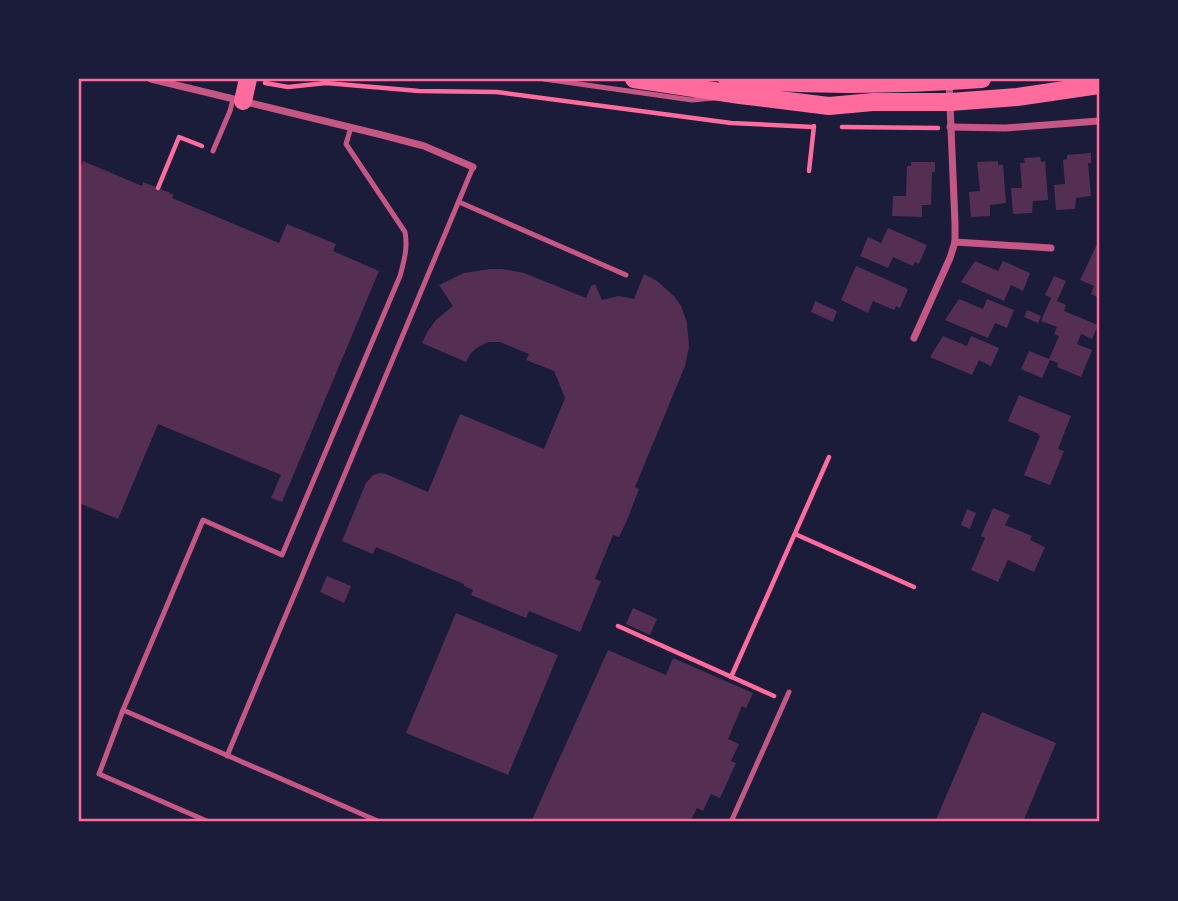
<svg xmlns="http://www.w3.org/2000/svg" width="1178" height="901" font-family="Helvetica,sans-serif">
	<rect width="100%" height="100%" fill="#1b1b3a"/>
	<!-- building -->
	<g fill="#542f53">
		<path d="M1091 153V163H1088L1091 196 1076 198 1075 209 1056 210 1054 185 1065 184 1063 160 1067 159V155Z"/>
		<path d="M1040 157 1041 162 1045 161 1048 200 1033 201 1032 213 1013 214 1011 188H1022L1020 163H1025L1024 158Z"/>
		<path d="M83 161 142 186 143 182 168 192 174 195 172 198 279 243 287 224 336 244 333 251 379 271 282 502 271 498 281 475 158 424 118 519 79 503V171Z"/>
		<path d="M998 161V165H1003L1006 203 990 205V216L971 217 969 192 980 191 977 162Z"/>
		<path d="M911 162H935V172H932L931 205H922V217L892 216 893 196H906L907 166H911Z"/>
		<path d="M888 228 927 245 919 264 915 262 913 266 893 257 888 268 860 256 868 237 881 243Z"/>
		<path d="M1099 240V298L1091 294 1094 286 1080 280Z"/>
		<path d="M975 261 998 271 1003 261 1030 273 1023 291 1011 285 1004 301 961 282Z"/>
		<path d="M856 266 908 289 900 308 896 306 894 310 873 301 868 313 841 300Z"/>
		<path d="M490 269H502L524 273 586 298 591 286 595 284 602 300 619 296 634 299 644 274 657 281 674 296 681 306 687 323 689 347 685 366 635 487 639 489 627 520 619 537 613 535 595 579 601 581 580 632 529 611 526 618 471 595 473 590 464 586V584L376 547 373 554 342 541 366 483 373 475 380 473 386 474 428 492 460 414 544 449 565 398 554 371 526 360 529 354 500 342H488L478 347 471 353 466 362 422 343 428 331 436 320 453 306 439 285 464 273Z"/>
		<path d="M1054 276 1066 281 1057 301 1066 305 1064 311 1098 325 1092 339 1081 334 1077 344 1092 350 1081 377 1057 367 1058 363 1050 360 1042 378 1021 369 1029 351 1049 359 1059 336 1054 334 1057 327 1041 321 1051 298 1045 295Z"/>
		<path d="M959 299 983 309 987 299 1014 310 1007 328 995 323 988 338 945 320Z"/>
		<path d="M815 301 837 311 833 322 811 312Z"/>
		<path d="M1027 310 1041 316 1038 323 1024 317Z"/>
		<path d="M943 336 967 346 971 336 999 348 991 366 979 360 972 375 930 357Z"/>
		<path d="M1019 395 1071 416 1058 449 1064 451 1050 485 1024 475 1040 436 1038 435 1039 434 1008 421Z"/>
		<path d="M993 508 1010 515 1005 525 1032 536 1030 540 1045 547 1034 572 1008 560 998 582 971 570 985 538 981 536Z"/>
		<path d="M967 509 976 513 970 529 961 525Z"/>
		<path d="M327 576 351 586 344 603 320 592Z"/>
		<path d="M633 608 657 619 650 635 626 624Z"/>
		<path d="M456 613 558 655 508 775 406 733Z"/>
		<path d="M608 650 666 675 673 658 753 693 746 708 742 706 728 739 739 744 731 761 736 763 720 798 711 794 703 811 697 808 690 822H531Z"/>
		<path d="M982 712 1056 743 1023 822H935Z"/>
	</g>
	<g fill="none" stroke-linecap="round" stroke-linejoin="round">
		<!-- path -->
		<g stroke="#ff6b9d" stroke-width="4.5">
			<path d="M265 83 288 87 326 83 419 91 497 92 731 123 813 127"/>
			<path d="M842 127 938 128"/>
			<path d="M809 171 814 126"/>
			<path d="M158 188 179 137 202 146"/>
			<path d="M795 534 914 587"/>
			<path d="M618 626 774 696"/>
			<path d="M731 677 829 457"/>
		</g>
		<!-- service -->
		<g stroke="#c65784" stroke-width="5">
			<path d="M544 79 692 100 714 98"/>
			<path d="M213 151 230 111 233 99"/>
			<path d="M459 202 626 275"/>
			<path d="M123 710 203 520 282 555 400 276C404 261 408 248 405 232L346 144 351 127"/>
			<path d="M227 756 473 167"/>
			<path d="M209 822 99 774 123 710 380 822"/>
			<path d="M731 822 789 692"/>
		</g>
		<!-- minor -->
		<g stroke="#c65784" stroke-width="7">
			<path d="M151 79 382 135 424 146 473 167"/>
			<path d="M950 127 1006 128 1099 121"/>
			<path d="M955 242 1051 248"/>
			<path d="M914 338 950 258 955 242V223L949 81"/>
		</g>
		<!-- primary -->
		<g stroke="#ff6b9d" stroke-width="18">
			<path d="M634 79 740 95 829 106 873 102H950L1017 97 1099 85"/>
			<path d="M727 79C811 86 898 85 982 79"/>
			<path d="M243 101 248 79"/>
		</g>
	</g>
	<!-- border -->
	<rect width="1178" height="901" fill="none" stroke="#1b1b3a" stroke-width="161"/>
	<rect x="80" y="80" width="1018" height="740" fill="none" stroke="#ff6b9d" stroke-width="2.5"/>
</svg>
